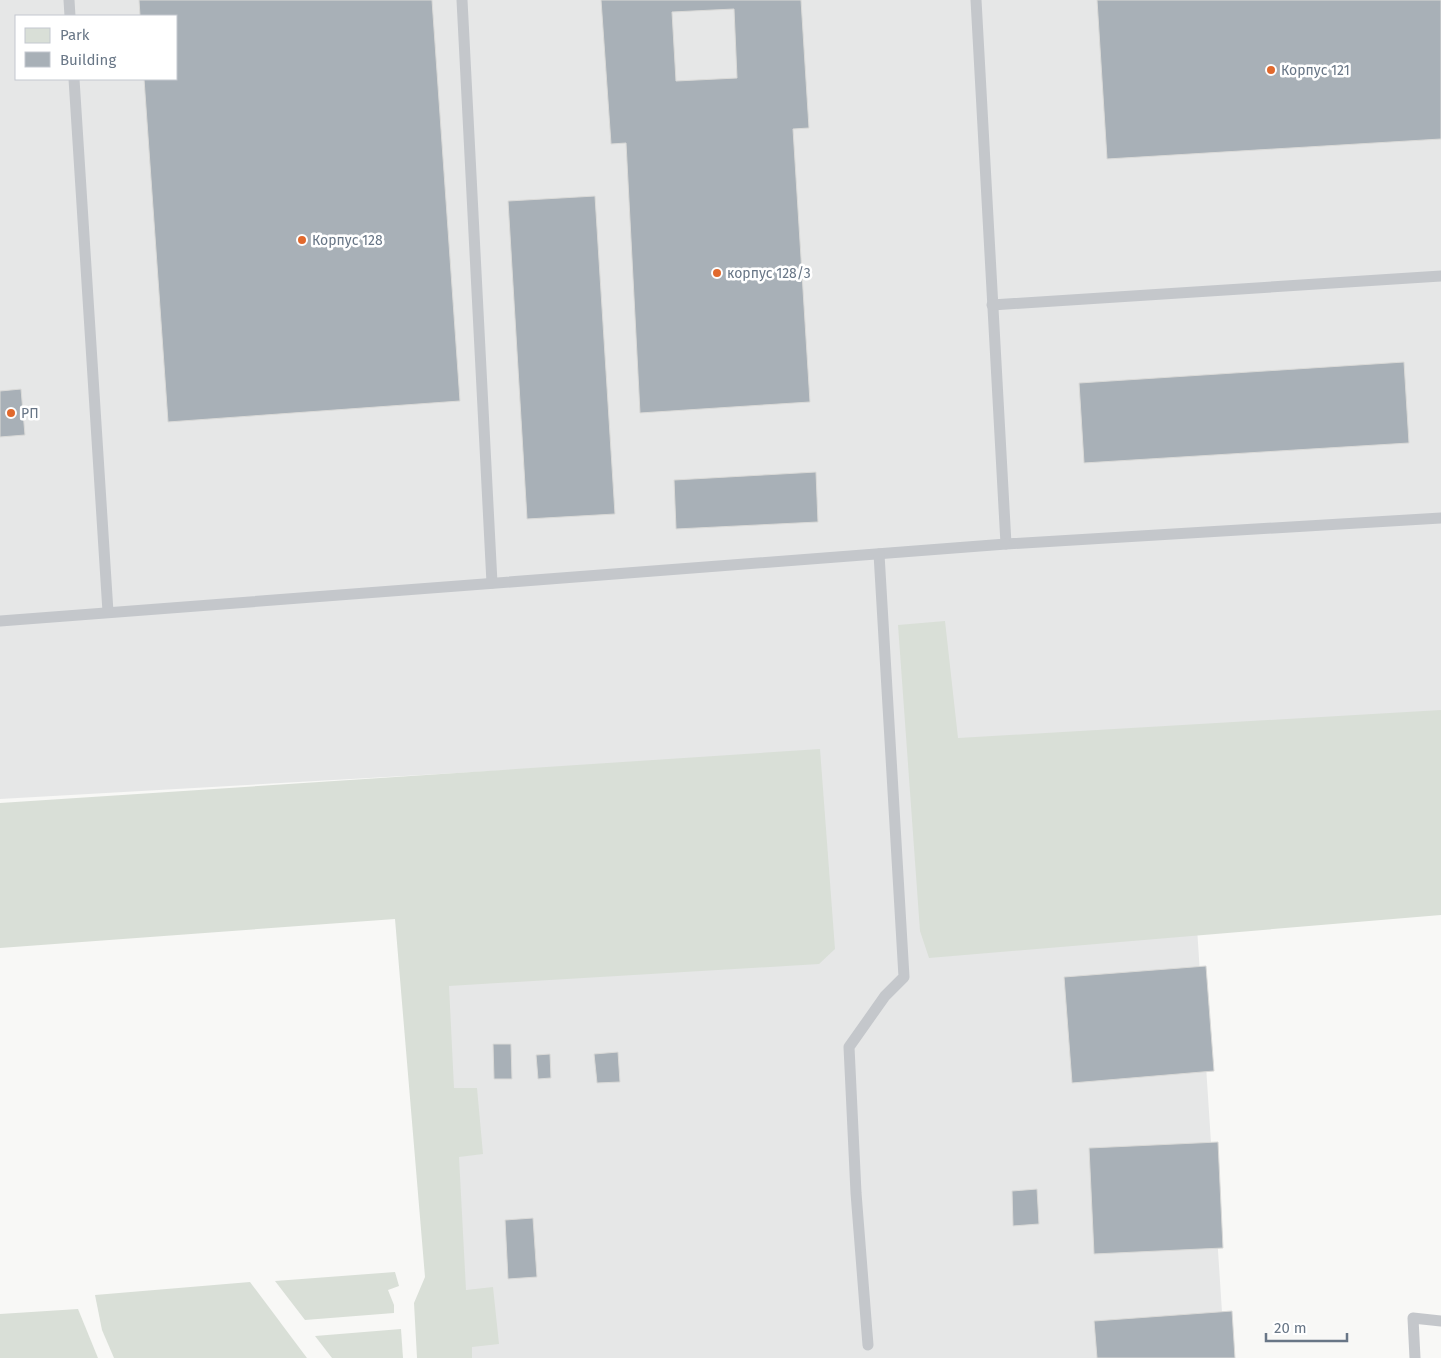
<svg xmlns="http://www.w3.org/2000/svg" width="1441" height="1358" font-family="'Fira Sans',sans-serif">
	<rect width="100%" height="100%" fill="#f8f8f6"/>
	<!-- built -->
	<path fill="#e6e7e7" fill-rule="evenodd" d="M0 0H1441V712L1193 866 1225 1358H466L443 927 809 753 0 799ZM16 16H176V79H16Z"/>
	<!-- green -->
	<g fill="#d9dfd7">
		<path d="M945 621 958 738 1441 710V915L929 958 920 931 898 625Z"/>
		<path d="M820 749 835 949 819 964 449 986 454 1088H477L483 1154 459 1157 466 1290 493 1287 499 1344 472 1347V1358H417L414 1303 425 1277 395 919 0 948V803Z"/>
		<path d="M395 1272 399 1286 388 1290 394 1305V1313L305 1320 275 1281Z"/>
		<path d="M250 1282 307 1358H114L102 1330 95 1295Z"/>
		<path d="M78 1309 98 1358H0V1314Z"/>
		<path d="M401 1329 403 1358H332L315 1336Z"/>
	</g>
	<!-- building -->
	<g fill="#a8b0b7" stroke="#dadad8" fill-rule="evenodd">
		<path d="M139 0H432L460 401 168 422 144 79H176V16H140Z"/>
		<path d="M601 0H801L809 128 793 129 810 402 640 413 626 143 611 144ZM734 9 737 78 676 81 672 12Z"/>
		<path d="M1097 0H1441V139L1107 159Z"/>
		<path d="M595 196 615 514 527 519 508 201Z"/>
		<path d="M1404 362 1409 443 1084 463 1079 383Z"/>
		<path d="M21 389 25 435 0 437V391Z"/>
		<path d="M816 472 818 522 676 529 674 480Z"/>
		<path d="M1206 966 1214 1071 1072 1083 1064 977Z"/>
		<path d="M493 1044H511L512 1079H494Z"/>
		<path d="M618 1052 620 1082 597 1083 594 1054Z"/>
		<path d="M550 1054 551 1078 538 1079 536 1055Z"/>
		<path d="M1218 1142 1223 1248 1094 1254 1089 1148Z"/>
		<path d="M1037 1189 1039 1224 1013 1226 1012 1191Z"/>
		<path d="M533 1218 537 1277 508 1279 505 1220Z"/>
		<path d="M1232 1311 1235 1358H1097L1094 1321Z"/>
	</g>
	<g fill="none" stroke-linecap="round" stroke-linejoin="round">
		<!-- service -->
		<g stroke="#c4c7cb" stroke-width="11">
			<path d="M69 0 70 16"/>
			<path d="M462 0 492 583"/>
			<path d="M976 0 1006 544 1441 518"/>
			<path d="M74 79 108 612"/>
			<path d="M992 305 1441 276"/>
			<path d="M0 621 1006 544"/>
			<path d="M868 1345 856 1193 849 1047 885 996 904 977 879 554"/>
			<path d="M1415 1358 1413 1318 1441 1321"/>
		</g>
	</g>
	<!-- markers -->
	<g fill="#e1692d" stroke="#fff" stroke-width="2">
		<circle cx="1271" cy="70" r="5"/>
		<circle cx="302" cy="240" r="5"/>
		<circle cx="717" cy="273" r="5"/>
		<circle cx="11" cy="413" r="5"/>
	</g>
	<g text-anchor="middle" stroke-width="5" stroke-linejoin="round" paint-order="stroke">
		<!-- poi labels -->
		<g font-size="14" fill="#687686" stroke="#fff" text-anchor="start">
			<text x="1281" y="75">Корпус 121</text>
			<text x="312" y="245">Корпус 128</text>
			<text x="727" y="278">корпус 128/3</text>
			<text x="21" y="418">РП</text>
		</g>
	</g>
	<!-- legend -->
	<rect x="15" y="15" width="162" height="65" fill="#ffffff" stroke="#c3c8cf"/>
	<rect x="25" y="28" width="25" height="15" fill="#d9dfd7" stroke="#c3c8cf"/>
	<text x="60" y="40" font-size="15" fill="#687686">Park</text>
	<rect x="25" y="52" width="25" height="15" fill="#a8b0b7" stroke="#c3c8cf"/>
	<text x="60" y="65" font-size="15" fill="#687686">Building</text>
	<!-- scale -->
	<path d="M1266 1333v8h81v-8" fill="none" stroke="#687686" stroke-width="2.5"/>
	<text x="1274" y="1333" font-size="15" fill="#687686" stroke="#ffffff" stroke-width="4" paint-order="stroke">20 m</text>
</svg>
